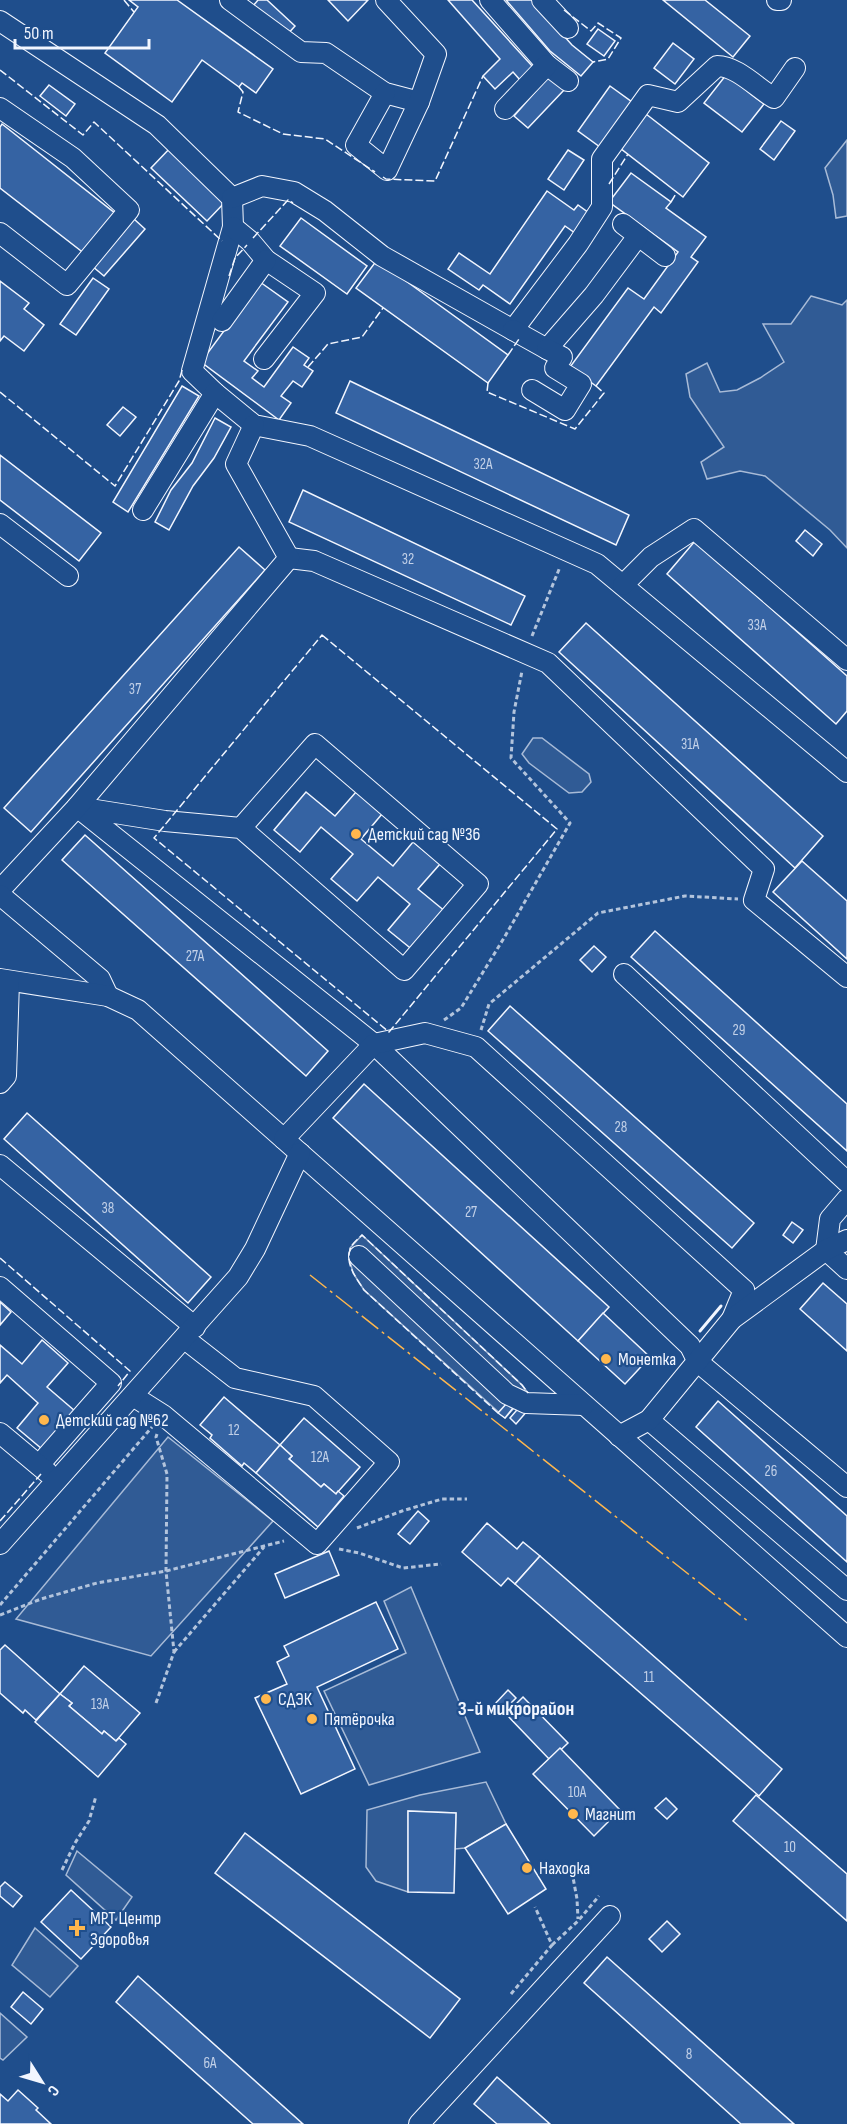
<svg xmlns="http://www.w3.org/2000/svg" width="847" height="2124" font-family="'Sofia Sans Condensed',sans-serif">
	<rect width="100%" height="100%" fill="#1f4e8c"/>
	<!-- built -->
	<g fill="#305b95" stroke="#a8bbd7" stroke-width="1.5">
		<path d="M847 140V216L836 218 833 195 825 168Z"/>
		<path d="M811 296 842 305 847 300V548L830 530 765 476 740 471 707 479 701 462 724 447 690 397 686 374 707 363 720 392 737 390 760 378 784 362 763 324H791Z"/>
		<path d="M533 738H542L589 774 591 782 582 792 569 793 529 763 522 754Z"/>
		<path d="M362 1235 522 1385 528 1393 505 1418 364 1290 353 1273 349 1257 350 1248Z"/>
		<path d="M168 1437 273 1521 151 1656 16 1619Z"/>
		<path d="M411 1587 480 1752 369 1785 324 1691 406 1653 384 1601Z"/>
		<path d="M486 1782 506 1824 465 1848 455 1849 456 1813 408 1811V1892L376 1881 366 1867 367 1810 420 1795Z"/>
		<path d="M77 1851 132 1897 116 1920 66 1875Z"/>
		<path d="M35 1928 78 1966 50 1997 12 1965Z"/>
		<path d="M0 2013 27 2037 3 2060 0 2058Z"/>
	</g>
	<!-- building -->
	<g fill="#3563a3" stroke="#f2f6ff" stroke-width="1.5">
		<path d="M129 0H177L273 69 256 93 242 83 239 87 202 60 172 102 105 53 138 7Z"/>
		<path d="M258 0H267L295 26 286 36 253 6Z"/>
		<path d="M328 0H368L348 21Z"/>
		<path d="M448 0H472L533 67 521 81 513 72 495 89 483 76 500 59Z"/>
		<path d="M506 0H532L572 45 593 62 581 76 550 51Z"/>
		<path d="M663 0H705L750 36 733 57Z"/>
		<path d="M598 29 615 41 604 56 587 44Z"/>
		<path d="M673 43 694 59 675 84 654 68Z"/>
		<path d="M726 75 764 104 742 132 704 103Z"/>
		<path d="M549 76 564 90 528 128 514 116Z"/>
		<path d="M49 85 75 104 66 116 40 96Z"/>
		<path d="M610 86 632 102 600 147 578 131Z"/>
		<path d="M646 114 709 163 683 197 620 148Z"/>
		<path d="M781 121 795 131 774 160 760 149Z"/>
		<path d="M2 124 116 214 85 254 0 188V127Z"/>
		<path d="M172 146 228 199 207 221 151 168Z"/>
		<path d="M568 150 584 160 564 190 548 179Z"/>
		<path d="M631 173 671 202 666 208 706 237 691 257 698 262 661 313 654 307 596 386 570 367 628 288 644 299 678 252 609 202Z"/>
		<path d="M547 191 574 210 578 205 589 213 575 233 565 226 510 304 483 285 479 290 448 269 459 253 490 274Z"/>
		<path d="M301 218 367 266 347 294 280 246Z"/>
		<path d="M134 219 145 229 104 276 92 266Z"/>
		<path d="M377 260 508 355 488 383 356 288Z"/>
		<path d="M93 278 109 289 76 335 60 324Z"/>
		<path d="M0 281 29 303 24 309 44 325 24 351 4 336 0 341Z"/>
		<path d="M260 282 288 302 244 361 258 371 252 378 264 387 293 347 309 358 304 365 313 371 302 387 293 381 281 396 291 403 279 420 201 362Z"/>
		<path d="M350 381 629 515 616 545 336 413Z"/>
		<path d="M182 386 199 396 128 512 113 502Z"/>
		<path d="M123 407 136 417 120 436 107 425Z"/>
		<path d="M215 418 231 427 214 458 193 486 169 530 155 522 171 490 192 463Z"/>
		<path d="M0 455 101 533 79 561 0 500Z"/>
		<path d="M303 490 525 596 511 625 289 522Z"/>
		<path d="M805 530 822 544 813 556 796 541Z"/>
		<path d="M695 541 847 676V711L836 724 667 574Z"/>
		<path d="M239 547 265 570 31 832 4 808Z"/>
		<path d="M586 623 823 836 795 868 559 652Z"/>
		<path d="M306 792 335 816 356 792 382 814 361 839 393 866 413 842 440 864 418 889 446 912 414 951 388 930 410 904 378 877 357 901 331 879 353 854 321 827 300 852 274 830Z"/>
		<path d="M85 835 328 1051 306 1076 62 860Z"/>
		<path d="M802 861 847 901V959L773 892Z"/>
		<path d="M655 931 847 1104V1151L631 957Z"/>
		<path d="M594 946 606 957 592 972 580 960Z"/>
		<path d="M510 1006 754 1223 732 1248 488 1031Z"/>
		<path d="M364 1084 609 1307 578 1341 333 1118Z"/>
		<path d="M27 1113 211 1277 188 1303 4 1139Z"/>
		<path d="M792 1222 803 1230 793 1243 783 1235Z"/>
		<path d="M823 1283 847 1304V1351L800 1309Z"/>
		<path d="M0 1302 11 1312 0 1325Z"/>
		<path d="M603 1313 650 1357 625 1384 578 1341Z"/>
		<path d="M42 1340 68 1363 47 1387 75 1411 42 1449 17 1428 38 1403 7 1375 0 1383V1345L22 1364Z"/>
		<path d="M224 1397 280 1445 256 1473 244 1463 242 1466 210 1438 212 1435 200 1425Z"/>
		<path d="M718 1401 847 1516V1562L696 1427Z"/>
		<path d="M507 1403 513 1408 505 1418 498 1413Z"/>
		<path d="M522 1404 528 1410 516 1424 510 1418Z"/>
		<path d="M304 1418 360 1467 336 1494 324 1484 321 1487 289 1459 292 1456 280 1445Z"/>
		<path d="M280 1445 292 1456 289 1459 321 1487 324 1484 336 1494 338 1491 344 1496 318 1527 256 1473Z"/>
		<path d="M418 1511 429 1521 410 1544 398 1534Z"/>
		<path d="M487 1523 517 1549 523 1542 540 1556 515 1584 508 1578 501 1586 462 1552Z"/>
		<path d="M329 1551 339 1575 285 1598 275 1574Z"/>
		<path d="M540 1556 782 1769 759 1796 515 1584Z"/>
		<path d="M376 1602 398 1649 317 1687 355 1769 301 1794 255 1698 287 1684 277 1662 289 1656 284 1646Z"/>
		<path d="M5 1645 60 1694 36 1720 25 1710 23 1713 0 1693V1650Z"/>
		<path d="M84 1666 140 1713 116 1741 104 1731 102 1734 69 1706 72 1703 60 1694Z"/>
		<path d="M508 1690 516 1698 500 1714 493 1706Z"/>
		<path d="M60 1694 72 1703 69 1706 102 1734 104 1731 116 1741 119 1738 126 1744 98 1777 35 1722Z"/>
		<path d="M523 1697 568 1743 550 1760 506 1714Z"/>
		<path d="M560 1748 620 1810 594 1836 533 1774Z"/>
		<path d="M756 1795 847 1874V1921L733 1821Z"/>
		<path d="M666 1798 677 1809 667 1819 655 1808Z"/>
		<path d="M408 1811 456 1813 454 1893 408 1892Z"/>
		<path d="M506 1824 546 1889 508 1914 465 1848Z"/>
		<path d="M245 1833 460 1999 430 2038 215 1873Z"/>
		<path d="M5 1882 22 1896 13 1907 0 1896V1887Z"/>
		<path d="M71 1890 111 1927 81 1959 41 1922Z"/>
		<path d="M667 1921 680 1934 662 1952 649 1939Z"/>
		<path d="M607 1957 794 2124H741L584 1983Z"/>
		<path d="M138 1976 303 2124H253L116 2002Z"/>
		<path d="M23 1992 43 2009 31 2024 11 2007Z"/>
		<path d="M497 2077 550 2124H497L474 2104Z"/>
		<path d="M18 2090 38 2108 36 2110 51 2124H0V2094L8 2101Z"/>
	</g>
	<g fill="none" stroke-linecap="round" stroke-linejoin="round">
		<defs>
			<g id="minor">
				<path d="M230 0 301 52 326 53 385 93 419 102"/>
				<path d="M490 0 547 65 568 81"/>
				<path d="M542 0 568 28"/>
				<path d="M777 0H781"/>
				<path d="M0 21 157 125 232 198 233 227 192 371 215 393 254 425 310 436 597 564 847 772"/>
				<path d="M385 93 356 145 387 170 419 102 436 54 386 0"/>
				<path d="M0 108 73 158 129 210 67 285 0 233"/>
				<path d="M505 109 547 65"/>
				<path d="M232 198 262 186 294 192 325 211 382 256 513 330 578 244 602 207V159L648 95 678 102 717 66C737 66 757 88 774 98L795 68"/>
				<path d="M623 224 665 256"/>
				<path d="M233 227 250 241 266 260 315 293 264 359"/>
				<path d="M222 321 266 260"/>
				<path d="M513 330 547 349 594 295 638 236"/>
				<path d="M532 390 565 410 581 384 555 368 562 357 547 349"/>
				<path d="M143 510 215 393"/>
				<path d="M0 524 68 576"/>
				<path d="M289 558 314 561 548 663 764 869 754 900 847 977"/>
				<path d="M623 585 651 557 694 529 847 660"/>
				<path d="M241 828 404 970 478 884 315 744 241 828 165 821 77 807 374 1044 690 1346 698 1362 847 1487"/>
				<path d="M0 890 77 807 289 558 236 464 254 425"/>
				<path d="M0 895 100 979 108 996"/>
				<path d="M624 974 847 1182"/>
				<path d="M0 979 108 996 138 1010 847 1637"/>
				<path d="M0 1083 6 1076 9 981"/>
				<path d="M284 1139 374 1044 425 1033 476 1047 744 1290 732 1319"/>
				<path d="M0 1165 195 1327"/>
				<path d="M847 1199 830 1219 826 1250 847 1269"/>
				<path d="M359 1256 507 1394 526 1403 584 1405"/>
				<path d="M0 1287 111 1383 39 1465"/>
				<path d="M133 1396 163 1415 317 1544 389 1462 314 1396 235 1378 185 1339"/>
				<path d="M649 1420 847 1590"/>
				<path d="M0 1433 48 1473"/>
				<path d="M619 1436 649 1420 732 1319 826 1250 847 1240"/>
				<path d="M0 1544 238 1277 255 1249 300 1153"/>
				<path d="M419 2124 610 1916"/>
			</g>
		</defs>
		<!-- minor casing -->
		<use href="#minor" stroke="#f2f6ff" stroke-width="22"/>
		<!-- path -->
		<g stroke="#b3c4dc" stroke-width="3" stroke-dasharray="4.5 3" stroke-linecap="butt">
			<path d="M532 636 560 567"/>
			<path d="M444 1020 461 1008 504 938 570 823 511 758 514 712 522 671"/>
			<path d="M481 1030 489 1004 598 913 685 896 738 899"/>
			<path d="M357 1528 402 1511 442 1499H467"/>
			<path d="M339 1549 359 1553 403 1568 441 1564"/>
			<path d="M0 1605 152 1427"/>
			<path d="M0 1615 41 1599 97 1583 166 1571 284 1541"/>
			<path d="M174 1652 264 1547"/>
			<path d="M156 1703 174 1652 166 1571 167 1474 156 1437 157 1434"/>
			<path d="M62 1870 75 1843 89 1821 96 1796"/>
			<path d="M572 1872 577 1899 578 1919"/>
			<path d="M552 1945 578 1921 599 1896"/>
			<path d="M511 1994 552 1945 535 1907"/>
		</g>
		<!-- minor -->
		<use href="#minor" stroke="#1f4e8c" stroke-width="20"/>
		<!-- fence -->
		<g stroke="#f2f6ff" stroke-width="1.5" stroke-dasharray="8 3" stroke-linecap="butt">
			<path d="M124 0 134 12"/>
			<path d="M564 10 591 31 598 23 621 38 608 59 593 62"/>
			<path d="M0 70 83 135 94 122 222 241"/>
			<path d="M239 87 243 92 238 112 283 134 325 139 375 172"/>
			<path d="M383 177 386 179 435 181 483 76"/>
			<path d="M609 184 628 154"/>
			<path d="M671 202 677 192"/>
			<path d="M253 238 288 200 293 203"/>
			<path d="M229 276 235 258 247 245"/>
			<path d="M508 355 519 339"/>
			<path d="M308 367 328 344 362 337 383 308"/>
			<path d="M488 383 487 392 575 429 604 393 596 386"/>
			<path d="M0 392 115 486 179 381 183 367"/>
			<path d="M322 635 557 829 389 1032 154 838Z"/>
			<path d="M0 1258 130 1371 118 1386"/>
			<path d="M498 1413 364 1290C357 1279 345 1264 350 1250 351 1244 358 1239 362 1235L522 1385 528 1393"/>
			<path d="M0 1521 41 1474"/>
		</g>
		<!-- wall -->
		<path stroke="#f2f6ff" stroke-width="3" d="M700 1331 721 1306"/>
		<!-- power -->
		<path stroke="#ffb74d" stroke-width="1.5" stroke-dasharray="21 4.5 3 4.5" stroke-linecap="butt" d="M310 1275 749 1622"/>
	</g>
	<!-- markers -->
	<g fill="#ffb74d" stroke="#1f4e8c" stroke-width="2">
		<circle cx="356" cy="834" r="6"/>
		<circle cx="606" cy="1359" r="6"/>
		<circle cx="44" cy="1420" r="6"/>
		<circle cx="266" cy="1699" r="6"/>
		<circle cx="312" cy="1719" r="6"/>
		<circle cx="573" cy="1814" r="6"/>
		<circle cx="527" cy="1868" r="6"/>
		<path d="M74 1919h6v6h6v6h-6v6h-6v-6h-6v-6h6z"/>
	</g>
	<g text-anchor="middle" stroke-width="4.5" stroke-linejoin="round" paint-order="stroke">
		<!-- number labels -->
		<g font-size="15" fill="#c3d1e8">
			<text x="483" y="469">32А</text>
			<text x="408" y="564">32</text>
			<text x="757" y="630">33А</text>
			<text x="135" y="694">37</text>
			<text x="690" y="749">31А</text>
			<text x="195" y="961">27А</text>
			<text x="739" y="1035">29</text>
			<text x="621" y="1132">28</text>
			<text x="108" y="1213">38</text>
			<text x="471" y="1217">27</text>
			<text x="234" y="1435">12</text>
			<text x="320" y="1462">12А</text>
			<text x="771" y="1476">26</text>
			<text x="649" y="1682">11</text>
			<text x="100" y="1709">13А</text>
			<text x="577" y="1797">10А</text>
			<text x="790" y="1852">10</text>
			<text x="689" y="2059">8</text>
			<text x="210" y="2068">6А</text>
		</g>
		<!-- poi labels -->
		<g font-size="18" fill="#f2f6ff" stroke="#1f4e8c" text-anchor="start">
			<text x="368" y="840">Детский сад №36</text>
			<text x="618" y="1365">Монетка</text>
			<text x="56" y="1426">Детский сад №62</text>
			<text x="278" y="1705">СДЭК</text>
			<text x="324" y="1725">Пятёрочка</text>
			<text x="585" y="1820">Магнит</text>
			<text x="539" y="1874">Находка</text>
			<text x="90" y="1924">МРТ Центр<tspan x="90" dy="21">Здоровья</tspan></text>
		</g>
		<!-- neighbourhood labels -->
		<g font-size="20" font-weight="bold" fill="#f2f6ff" stroke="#1f4e8c">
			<text x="516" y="1715">3-й микрорайон</text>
		</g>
	</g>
	<!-- north arrow -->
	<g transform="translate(42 2082) rotate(127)" stroke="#1f4e8c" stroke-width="4.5" paint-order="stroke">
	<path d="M0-4.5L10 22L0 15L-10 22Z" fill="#f2f6ff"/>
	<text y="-9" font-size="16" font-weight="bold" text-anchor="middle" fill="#f2f6ff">С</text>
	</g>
	<!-- scale -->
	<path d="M15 39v9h134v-9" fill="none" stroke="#f2f6ff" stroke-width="3"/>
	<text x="24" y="39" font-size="18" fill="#f2f6ff" stroke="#1f4e8c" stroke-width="4.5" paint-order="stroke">50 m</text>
</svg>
